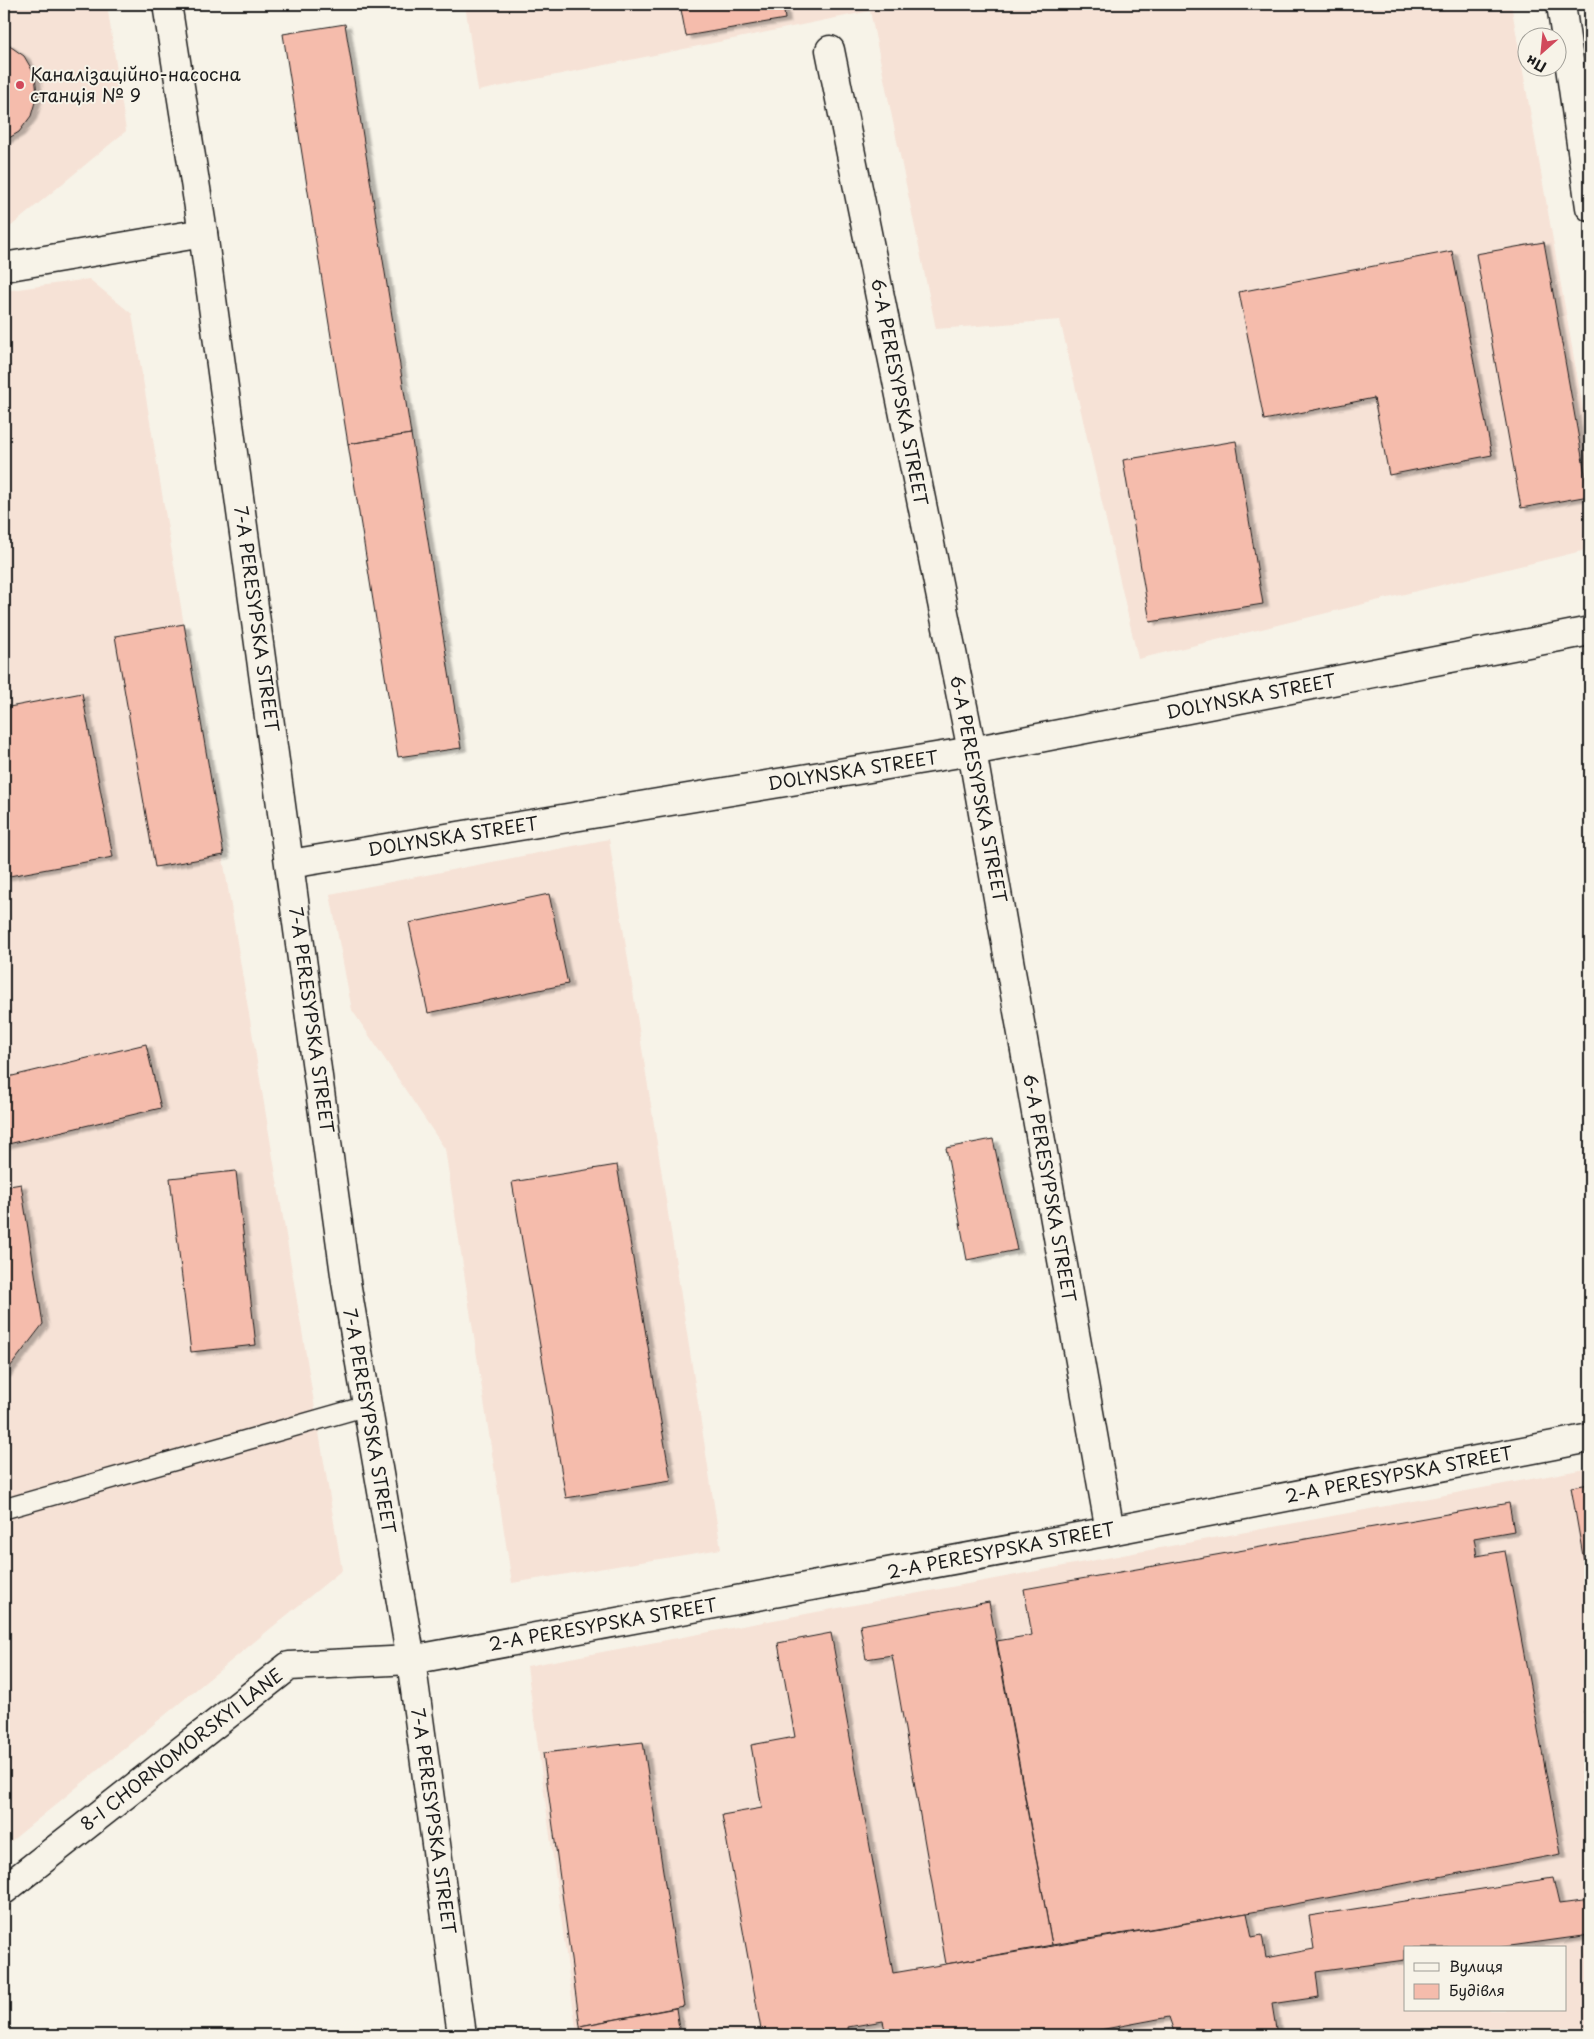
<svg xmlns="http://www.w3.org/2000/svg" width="1594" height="2039" font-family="'Playpen Sans',sans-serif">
	<defs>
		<filter id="shadow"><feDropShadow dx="5.5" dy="3" stdDeviation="1" flood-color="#0004"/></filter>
	</defs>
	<rect width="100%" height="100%" fill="#f7f3e8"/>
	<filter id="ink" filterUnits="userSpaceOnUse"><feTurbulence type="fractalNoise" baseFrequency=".02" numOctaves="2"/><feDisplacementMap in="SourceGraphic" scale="10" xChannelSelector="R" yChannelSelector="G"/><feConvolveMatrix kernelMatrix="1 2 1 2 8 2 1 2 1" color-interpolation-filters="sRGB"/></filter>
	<g filter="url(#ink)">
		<!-- built -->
		<g fill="#f6e2d6" fill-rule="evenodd">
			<path d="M4 4H107L126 131 4 232Z"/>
			<path d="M465 4H1511L1590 448V549L1138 659 1060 320 936 329 870 11 478 91Z"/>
			<path d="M89 279 132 314 342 1570 4 1847V291Z"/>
			<path d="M609 839 721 1549 512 1583 445 1149 352 1010 330 894Z"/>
			<path d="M1590 1468V2035H577L527 1666ZM1405 1948H1565V2010H1405Z"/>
		</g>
		<!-- building -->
		<g fill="#f5bcac" stroke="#1c1c1c" filter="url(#shadow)">
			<path d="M680 4H783L785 19 686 36Z"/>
			<path d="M345 24 411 434 348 444 283 34Z"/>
			<path d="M4 42 24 56 35 75 37 95 31 116 19 132 4 141Z"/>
			<path d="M1544 242 1589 496 1521 508 1476 254Z"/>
			<path d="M1452 251 1492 455 1389 475 1374 398 1264 420 1239 292Z"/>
			<path d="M411 434 461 748 398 757 348 444Z"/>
			<path d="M1236 441 1263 604 1150 622 1123 460Z"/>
			<path d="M184 624 224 855 155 867 115 636Z"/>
			<path d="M82 693 113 857 4 877V708Z"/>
			<path d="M549 894 568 984 428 1013 409 923Z"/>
			<path d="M146 1044 161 1108 4 1145V1078Z"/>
			<path d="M993 1139 1017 1250 967 1260 946 1148Z"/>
			<path d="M617 1165 671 1481 566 1498 512 1182Z"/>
			<path d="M236 1171 256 1345 191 1352 170 1178Z"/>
			<path d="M21 1184 43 1324 4 1375V1187Z"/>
			<path d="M1590 1484V1596L1571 1487Z"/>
			<path d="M1509 1503 1514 1531 1474 1538 1477 1556 1505 1551 1561 1854 1247 1913 1052 1945 997 1641 1032 1635 1024 1589Z"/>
			<path d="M989 1602 1052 1945 946 1964 892 1655 866 1659 860 1625Z"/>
			<path d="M831 1633 893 1973 1247 1913 1252 1937 1262 1935 1266 1958 1314 1949 1309 1916 1553 1878 1559 1904 1590 1900V1935L1496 1948H1405V1960L1316 1972 1319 1997 1272 2004 1277 2035H1175L1169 2017 1073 2035H886L883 2021 848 2027 849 2035H762L722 1815 762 1808 751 1745 795 1737 778 1643Z"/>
			<path d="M1590 1710V1747L1584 1711Z"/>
			<path d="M643 1742 684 2006 580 2026 543 1753Z"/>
			<path d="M676 2008 680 2035H581L580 2026Z"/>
		</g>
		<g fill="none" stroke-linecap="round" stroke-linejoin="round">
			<defs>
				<path id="service" d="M4 1509 366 1406"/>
				<g id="minor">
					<path d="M1561 4 1590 207"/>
					<path d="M830 50 972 751 1110 1531"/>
					<path d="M4 267 203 233"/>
					<path d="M290 864 972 751 1590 631"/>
					<path d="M411 1660 1110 1531 1590 1438"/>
				</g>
				<path id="tertiary" d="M4 1890 289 1666 411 1660"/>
				<path id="secondary" d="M167 4 203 233 346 1282 411 1660 462 2035"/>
			</defs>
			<!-- service casing -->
			<use href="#service" stroke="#1c1c1c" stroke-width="22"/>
			<!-- minor casing -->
			<use href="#minor" stroke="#1c1c1c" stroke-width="31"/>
			<!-- tertiary casing -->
			<use href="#tertiary" stroke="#1c1c1c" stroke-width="31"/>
			<!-- secondary casing -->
			<use href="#secondary" stroke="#1c1c1c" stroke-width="31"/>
			<!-- service -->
			<use href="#service" stroke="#f7f3e8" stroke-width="19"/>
			<!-- minor -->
			<use href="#minor" stroke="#f7f3e8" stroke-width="28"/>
			<!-- tertiary -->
			<use href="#tertiary" stroke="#f7f3e8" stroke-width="28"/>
			<!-- secondary -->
			<use href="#secondary" stroke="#f7f3e8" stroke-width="28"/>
		</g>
	</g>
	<!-- markers -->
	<circle fill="#d1495b" stroke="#f7f3e8" stroke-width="2" cx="20" cy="85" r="5"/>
	<g text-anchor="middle" stroke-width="4" stroke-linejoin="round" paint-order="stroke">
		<!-- poi labels -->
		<g font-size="18" fill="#1c1c1c" stroke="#f7f3e8" text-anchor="start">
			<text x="30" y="81">Каналізаційно-насосна<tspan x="30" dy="21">станція № 9</tspan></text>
		</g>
		<!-- street labels -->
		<g font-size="18" fill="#1c1c1c" stroke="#f7f3e8">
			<text transform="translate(899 392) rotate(79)" y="6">6-A PERESYPSKA STREET</text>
			<text transform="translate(256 619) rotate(82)" y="6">7-A PERESYPSKA STREET</text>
			<text transform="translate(1251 697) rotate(-11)" y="6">DOLYNSKA STREET</text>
			<text transform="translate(853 771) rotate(-9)" y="6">DOLYNSKA STREET</text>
			<text transform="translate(978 789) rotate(79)" y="6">6-A PERESYPSKA STREET</text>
			<text transform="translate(453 837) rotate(-9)" y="6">DOLYNSKA STREET</text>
			<text transform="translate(311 1020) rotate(82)" y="6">7-A PERESYPSKA STREET</text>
			<text transform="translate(1049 1188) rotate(80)" y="6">6-A PERESYPSKA STREET</text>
			<text transform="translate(369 1421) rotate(80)" y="6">7-A PERESYPSKA STREET</text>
			<text transform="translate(1399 1475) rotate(-11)" y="6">2-A PERESYPSKA STREET</text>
			<text transform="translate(1001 1551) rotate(-11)" y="6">2-A PERESYPSKA STREET</text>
			<text transform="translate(603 1625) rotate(-10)" y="6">2-A PERESYPSKA STREET</text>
			<text transform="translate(182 1750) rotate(-38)" y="6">8-I CHORNOMORSKYI LANE</text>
			<text transform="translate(433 1821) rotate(82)" y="6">7-A PERESYPSKA STREET</text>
		</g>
	</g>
	<!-- margin -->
	<rect width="1594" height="2039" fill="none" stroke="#f7f3e8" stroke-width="20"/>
	<rect x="10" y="10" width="1574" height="2019" fill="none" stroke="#1c1c1c" stroke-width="2" filter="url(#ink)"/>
	<!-- legend -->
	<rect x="1404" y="1946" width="162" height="65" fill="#f7f3e8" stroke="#9f9d96"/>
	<rect x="1414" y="1963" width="25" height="8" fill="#f7f3e8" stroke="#9f9d96"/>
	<text x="1449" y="1972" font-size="15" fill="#1c1c1c">Вулиця</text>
	<rect x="1414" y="1984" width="25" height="15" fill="#f5bcac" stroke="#9f9d96"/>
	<text x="1449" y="1996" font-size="15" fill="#1c1c1c">Будівля</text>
	<!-- north arrow -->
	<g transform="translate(1542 52) rotate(207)"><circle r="24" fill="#f7f3e8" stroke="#9f9d96"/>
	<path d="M0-4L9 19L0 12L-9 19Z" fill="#d1495b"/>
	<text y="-8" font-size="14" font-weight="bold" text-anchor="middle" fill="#1c1c1c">Пн</text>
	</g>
</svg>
